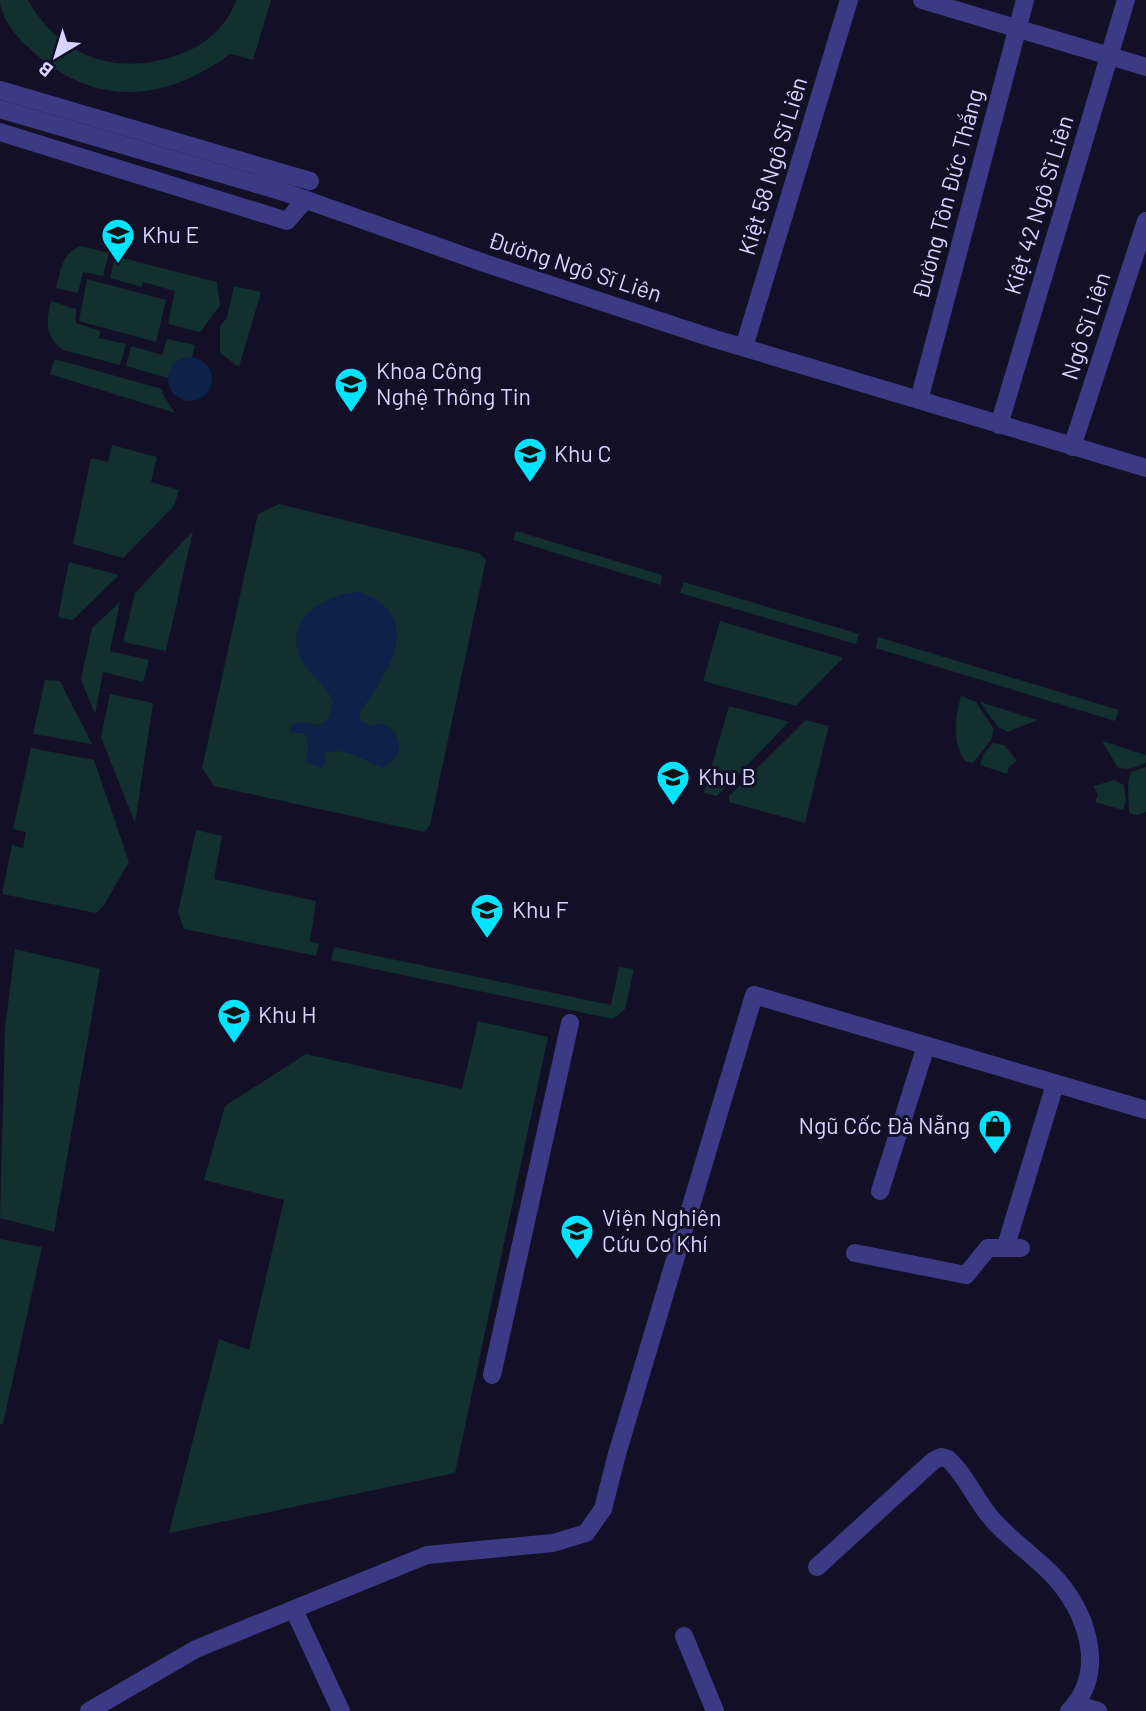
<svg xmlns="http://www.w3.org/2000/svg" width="1146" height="1711" font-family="Barlow,sans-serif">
	<rect width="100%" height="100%" fill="#130f26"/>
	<!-- green -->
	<g fill="#12302f">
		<path d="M0 0H28C63 62 126 79 190 50 210 41 229 22 236 0H271L253 60 230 54C164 103 93 108 30 49 18 38 0 18 0 0Z"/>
		<path d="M82 246 109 253 103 276 83 272 78 293 56 288C61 271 62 251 82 246Z"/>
		<path d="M115 256 217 282 220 306 200 332 168 324 175 291 143 282 142 287 110 278Z"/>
		<path d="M87 279 166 300 156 342 79 321Z"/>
		<path d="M234 286 261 292 239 367 220 353V326L227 318Z"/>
		<path d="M51 301 76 309V323L100 331 99 338 126 344 120 365 63 350C45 336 46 322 51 301Z"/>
		<path d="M167 339 195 345 192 357C183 357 170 369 168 378L126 366 131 346 162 355Z"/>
		<path d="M55 359 162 389 163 395 175 413 50 374Z"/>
		<path d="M112 445 157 457 151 482 179 490 174 506 123 558 73 544 91 458 108 462Z"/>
		<path d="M279 504 479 553 486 560 430 825 424 832 214 786 202 768 258 514Z"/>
		<path d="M193 531 166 651 123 642 135 593Z"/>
		<path d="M516 531 662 575 661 585 513 540Z"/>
		<path d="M69 562 119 575 73 620 58 617Z"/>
		<path d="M684 582 859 634 856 644 680 593Z"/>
		<path d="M120 602 110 651 149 660 143 682 103 672 95 714 81 679 92 628Z"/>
		<path d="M720 621 843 658 796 706 703 681Z"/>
		<path d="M878 637 1119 710 1115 721 876 648Z"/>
		<path d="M45 680 60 681 92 744 33 734Z"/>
		<path d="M110 694 153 703 135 823 101 737Z"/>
		<path d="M961 696 976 702 994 729 991 740 973 763 965 761C952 743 955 717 961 696Z"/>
		<path d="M980 702 1037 720 1008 732 998 727Z"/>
		<path d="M729 706 789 722 717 796 704 793Z"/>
		<path d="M806 720 829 726 805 823 729 802V796Z"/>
		<path d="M1102 741 1146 755V763L1129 769 1118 768Z"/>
		<path d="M993 743 1004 745 1017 761 1009 767 1007 774 980 765 983 755Z"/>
		<path d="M31 748 94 760 129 862 104 905 96 913 2 894 12 845 23 848 26 832 13 829Z"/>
		<path d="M1146 767V812L1137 815 1129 813 1128 784 1131 772Z"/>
		<path d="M1114 780 1124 785 1126 800 1123 810 1095 802 1098 795 1094 786Z"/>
		<path d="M196 830 222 836 214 879 316 901 310 942 319 943 316 956 184 929 178 912Z"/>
		<path d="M334 947 611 1005 619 967 634 969 625 1009 613 1019 331 960Z"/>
		<path d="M15 949 100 969 54 1232 0 1218 5 1028Z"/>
		<path d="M478 1021 548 1037 455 1473 169 1533 219 1339 249 1350 284 1200 204 1180 225 1106 306 1054 462 1089Z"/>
		<path d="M0 1239 42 1247 3 1424H0Z"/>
	</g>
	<!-- water -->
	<g fill="#0c2248">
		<circle cx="190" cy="379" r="22"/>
		<path d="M360 592C427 616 387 675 360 712L359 720 370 726 384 724C406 737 403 755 383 768 366 762 342 744 324 754L326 763 321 768 306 762C305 750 313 744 304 733H291L290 727 297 722 319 725 328 719 333 701C325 683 304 672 298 652 287 615 330 593 360 592Z"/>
	</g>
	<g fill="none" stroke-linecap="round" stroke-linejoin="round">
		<!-- minor -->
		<g stroke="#3d3a85" stroke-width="18">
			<path d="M922 0 1146 67"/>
			<path d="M0 90 310 181"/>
			<path d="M0 132 287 221 305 200"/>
			<path d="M744 347 849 0"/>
			<path d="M919 400 1025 0"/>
			<path d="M999 425 1126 0"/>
			<path d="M1072 447 1146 221"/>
			<path d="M880 1191 926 1046"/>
			<path d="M1006 1246 1055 1084"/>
			<path d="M855 1253 966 1275 988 1248H1021"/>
			<path d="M492 1375 570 1023"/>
			<path d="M817 1567 933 1461 941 1457 948 1459C966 1475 976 1501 992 1519 1012 1542 1038 1558 1058 1581 1089 1618 1106 1674 1069 1711"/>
			<path d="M294 1610 341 1711"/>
			<path d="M684 1636 715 1711"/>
			<path d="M1076 1704 1098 1711"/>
			<path d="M89 1711 196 1649 427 1555 553 1543 586 1533 603 1509 617 1454 754 995 1146 1110"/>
		</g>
		<!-- tertiary -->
		<path stroke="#3d3a85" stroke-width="18" d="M0 109 284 192 490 265 715 339 1146 468"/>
	</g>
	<!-- icons -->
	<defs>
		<symbol id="school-pin" viewBox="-11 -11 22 30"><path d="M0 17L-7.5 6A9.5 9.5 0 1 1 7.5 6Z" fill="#00e5ff" stroke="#130f26"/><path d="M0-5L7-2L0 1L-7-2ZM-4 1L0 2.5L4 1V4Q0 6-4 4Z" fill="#111"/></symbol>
		<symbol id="shop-pin" viewBox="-11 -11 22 30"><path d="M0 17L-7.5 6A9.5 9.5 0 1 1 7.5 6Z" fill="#00e5ff" stroke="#130f26"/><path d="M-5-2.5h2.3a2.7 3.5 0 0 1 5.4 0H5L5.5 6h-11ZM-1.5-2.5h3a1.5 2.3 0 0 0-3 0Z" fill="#111"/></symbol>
	</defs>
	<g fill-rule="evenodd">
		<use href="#school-pin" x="99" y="216" width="38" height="52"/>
		<use href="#school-pin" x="332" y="365" width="38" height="52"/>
		<use href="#school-pin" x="511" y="435" width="38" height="52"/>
		<use href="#school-pin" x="654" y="758" width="38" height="52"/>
		<use href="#school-pin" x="468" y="891" width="38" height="52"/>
		<use href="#school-pin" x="215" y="996" width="38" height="52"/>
		<use href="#shop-pin" x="976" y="1107" width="38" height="52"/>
		<use href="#school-pin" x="558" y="1212" width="38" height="52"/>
	</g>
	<g text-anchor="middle" stroke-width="6" stroke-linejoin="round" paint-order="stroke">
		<!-- street labels -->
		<g font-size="23" fill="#d9d4ff" stroke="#130f26">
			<text transform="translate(773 166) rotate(-73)" y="8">Kiệt 58 Ngô Sĩ Liên</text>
			<text transform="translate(948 194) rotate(-75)" y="8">Đường Tôn Đức Thắng</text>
			<text transform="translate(1039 205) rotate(-73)" y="8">Kiệt 42 Ngô Sĩ Liên</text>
			<text transform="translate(575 267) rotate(18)" y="8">Đường Ngô Sĩ Liên</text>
			<text transform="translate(1086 326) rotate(-72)" y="8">Ngô Sĩ Liên</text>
		</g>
		<!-- poi labels -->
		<g font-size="23" fill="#d9d4ff" stroke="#130f26" text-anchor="start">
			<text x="142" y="243">Khu E</text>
			<text x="376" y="379">Khoa Công<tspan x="376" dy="26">Nghệ Thông Tin</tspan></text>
			<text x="554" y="462">Khu C</text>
			<text x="698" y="785">Khu B</text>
			<text x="512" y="918">Khu F</text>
			<text x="258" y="1023">Khu H</text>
			<text x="970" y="1134" text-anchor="end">Ngũ Cốc Đà Nẵng</text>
			<text x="602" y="1226">Viện Nghiên<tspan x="602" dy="26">Cứu Cơ Khí</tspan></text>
		</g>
	</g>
	<!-- north arrow -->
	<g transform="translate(56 56) rotate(218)" stroke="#130f26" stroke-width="5" paint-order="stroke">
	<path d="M0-5L12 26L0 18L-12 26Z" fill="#d9d4ff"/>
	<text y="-10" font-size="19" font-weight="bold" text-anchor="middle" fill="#d9d4ff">B</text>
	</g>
</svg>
